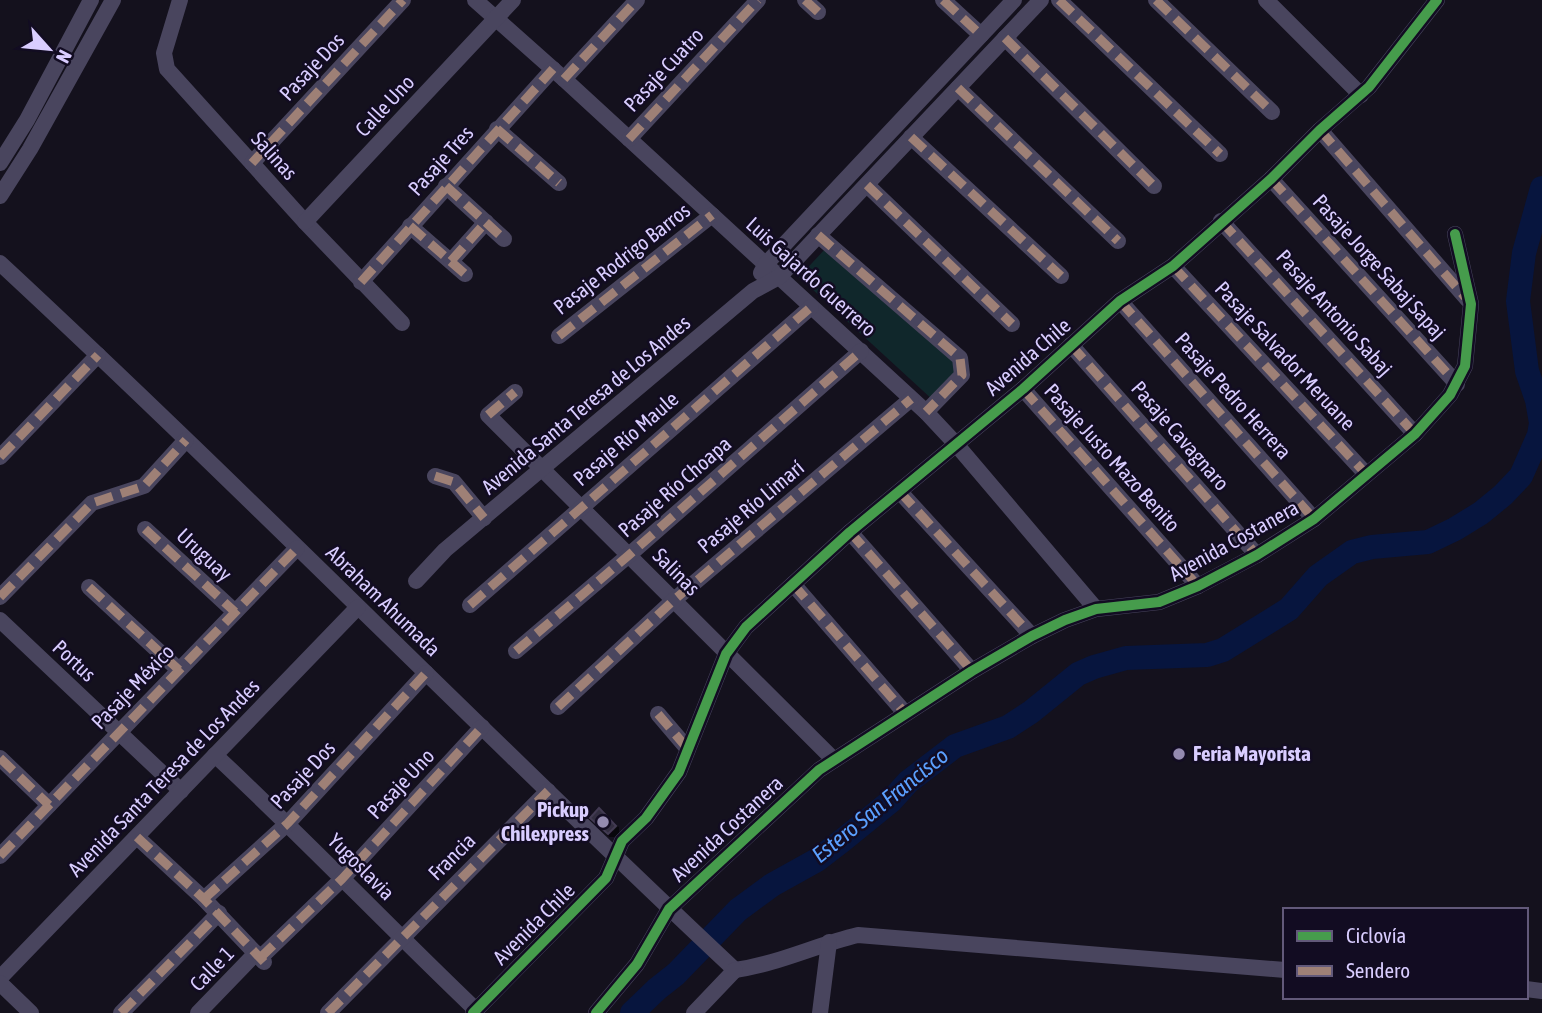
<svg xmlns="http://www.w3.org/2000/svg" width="1542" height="1013" font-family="'Asap Condensed',sans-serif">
	<defs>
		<filter id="shadow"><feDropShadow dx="6" dy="6" stdDeviation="0" flood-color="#0009"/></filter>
	</defs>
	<rect width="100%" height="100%" fill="#14111d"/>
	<!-- green -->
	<path fill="#10272b" d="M826 248 960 362 958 375 934 401 799 277Z"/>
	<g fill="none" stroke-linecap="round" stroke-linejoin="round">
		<!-- river -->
		<path stroke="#07153e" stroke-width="24" d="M632 1013 657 989 676 974 738 910 772 885 817 860 843 840 891 801 908 782 955 746 1008 727 1031 712 1078 674 1094 667 1126 658 1207 655 1223 650 1289 609 1318 576 1352 552 1372 547 1428 542 1455 529 1481 513 1503 495 1521 476 1539 435 1541 423 1537 400 1527 371 1518 301 1524 253 1542 188"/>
	</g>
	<!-- building -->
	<path fill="#332f40" stroke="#423a52" stroke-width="2" filter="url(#shadow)" d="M599 808 616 826 608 834 590 818Z"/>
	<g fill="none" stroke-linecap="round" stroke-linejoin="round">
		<!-- minor -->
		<g stroke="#49455e" stroke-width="16">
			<path d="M180 0 164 53 167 69 305 222 402 323"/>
			<path d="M475 0 564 79 926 412 955 443 1096 609"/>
			<path d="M805 0 818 12"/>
			<path d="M943 0 981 35"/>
			<path d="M1059 0 1220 154"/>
			<path d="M1156 0 1272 112"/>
			<path d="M1266 0 1361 95"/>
			<path d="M1005 38 1154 186"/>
			<path d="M564 79 637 0"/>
			<path d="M958 88 1118 241"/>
			<path d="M497 129 559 183"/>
			<path d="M1320 130 1468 300"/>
			<path d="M911 137 1061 276"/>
			<path d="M629 139 758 0"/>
			<path d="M0 163 27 120 91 0"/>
			<path d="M252 163 403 0"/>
			<path d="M1271 179 1457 384"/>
			<path d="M867 185 1012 324"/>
			<path d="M446 186 504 239"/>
			<path d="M0 196 30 149 113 0"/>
			<path d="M1221 221 1415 434"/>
			<path d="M305 222 513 0"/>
			<path d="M410 226 465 274"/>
			<path d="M818 235 960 358 962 375 926 412"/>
			<path d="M451 261 486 222"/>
			<path d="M0 263C249 494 487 738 735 970"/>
			<path d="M1173 266 1366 474"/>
			<path d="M761 273 766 264 1014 0"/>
			<path d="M361 282 553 69"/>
			<path d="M1120 301 1314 519"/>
			<path d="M559 336 712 215"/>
			<path d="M1071 345 1257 555"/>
			<path d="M1023 389 1198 586"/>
			<path d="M515 392 488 415 834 760"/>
			<path d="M0 457 98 355"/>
			<path d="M435 476 454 482 484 518"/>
			<path d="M900 492 1032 636"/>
			<path d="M145 529 235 612"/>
			<path d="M850 532 972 671"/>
			<path d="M416 581 445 550 753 291 779 277 1041 0"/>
			<path d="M793 584 905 713"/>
			<path d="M89 587 179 670"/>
			<path d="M0 597 92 503 144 486 186 440"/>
			<path d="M470 605 811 307"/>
			<path d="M0 620 181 791"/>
			<path d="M516 651 629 555 861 351"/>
			<path d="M558 707 674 600 911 399"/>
			<path d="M658 714 687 748"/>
			<path d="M215 755C304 838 388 926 476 1010"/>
			<path d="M0 758 49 805"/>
			<path d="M137 837 204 899 264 962"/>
			<path d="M0 856 297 548"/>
			<path d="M204 899 288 823 426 673"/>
			<path d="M260 958 342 879 482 727"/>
			<path d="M735 970C778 964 816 945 858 935L1285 970"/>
			<path d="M0 978 358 607"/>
			<path d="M0 983 31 1013"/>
			<path d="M1526 989 1542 991"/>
			<path d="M121 1013 219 913"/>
			<path d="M198 1013 256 953"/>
			<path d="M328 1013 548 791"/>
			<path d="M473 1013 606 878 622 841 646 818 679 772 726 654 746 627 850 532 1023 389 1120 301 1173 266 1271 179 1320 130 1369 87 1437 0"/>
			<path d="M596 1013 637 964 669 909 819 770 972 671 1032 636 1065 620 1096 609 1159 602 1198 586 1257 555 1314 519 1415 434 1450 395 1465 366 1471 304 1455 234"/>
			<path d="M694 1013 735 970"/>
			<path d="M820 1013 829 942"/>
		</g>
		<!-- quiet -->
		<g stroke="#9e8076" stroke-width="9" stroke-dasharray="18 9" stroke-linecap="butt">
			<path d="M805 0 818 12"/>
			<path d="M943 0 981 35"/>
			<path d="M1059 0 1220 154"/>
			<path d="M1156 0 1272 112"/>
			<path d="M1005 38 1154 186"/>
			<path d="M564 79 637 0"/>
			<path d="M958 88 1118 241"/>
			<path d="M497 129 559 183"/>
			<path d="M1320 130 1465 297"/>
			<path d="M911 137 1061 276"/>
			<path d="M629 139 758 0"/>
			<path d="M252 163 403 0"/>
			<path d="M1271 179 1457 384"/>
			<path d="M867 185 1012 324"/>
			<path d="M446 186 504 239"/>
			<path d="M1221 221 1415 434"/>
			<path d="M410 226 465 274"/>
			<path d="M818 235 960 358 962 375 926 412"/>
			<path d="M451 261 486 222"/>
			<path d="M1173 266 1366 474"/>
			<path d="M361 282 553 69"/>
			<path d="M1120 301 1314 519"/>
			<path d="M559 336 712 215"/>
			<path d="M1071 345 1257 555"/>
			<path d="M1023 389 1198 586"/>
			<path d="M488 415 515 392"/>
			<path d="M0 457 98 355"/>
			<path d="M435 476 454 482 484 518"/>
			<path d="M900 492 1032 636"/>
			<path d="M145 529 235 612"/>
			<path d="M850 532 972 671"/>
			<path d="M793 584 905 713"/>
			<path d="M89 587 179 670"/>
			<path d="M0 597 92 503 144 486 186 440"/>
			<path d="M470 605 811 307"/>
			<path d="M516 651 629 555 861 351"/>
			<path d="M558 707 674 600 911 399"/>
			<path d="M658 714 687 748"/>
			<path d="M0 758 49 805"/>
			<path d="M137 837 204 899 264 962"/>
			<path d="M0 856 297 548"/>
			<path d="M204 899 288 823 426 673"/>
			<path d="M260 958 342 879 482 727"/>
			<path d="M121 1013 219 913"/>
			<path d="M328 1013 548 791"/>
		</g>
		<defs>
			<g id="cycleway">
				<path d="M473 1013 606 878 622 841 646 818 679 772 726 654 746 627 850 532 1023 389 1120 301 1173 266 1271 179 1320 130 1369 87 1437 0"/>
				<path d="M596 1013 637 964 669 909 819 770 972 671 1032 636 1065 620 1096 609 1159 602 1198 586 1257 555 1314 519 1415 434 1450 395 1465 366 1471 304 1455 234"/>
			</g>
		</defs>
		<!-- cycleway casing -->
		<use href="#cycleway" stroke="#120c22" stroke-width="15"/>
		<!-- cycleway -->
		<use href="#cycleway" stroke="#469c4c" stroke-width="10"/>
	</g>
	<!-- markers -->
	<g fill="#948bb0" stroke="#120c22" stroke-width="2.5">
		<circle cx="1179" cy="754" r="7"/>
		<circle cx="603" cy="822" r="7"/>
	</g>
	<g text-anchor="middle" stroke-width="5" stroke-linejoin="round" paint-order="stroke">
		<!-- street labels -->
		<g font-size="21" fill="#d9cdff" stroke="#120c22">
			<text transform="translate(312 67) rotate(-47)" y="7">Pasaje Dos</text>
			<text transform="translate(664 70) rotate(-47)" y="7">Pasaje Cuatro</text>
			<text transform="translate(385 106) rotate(-47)" y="7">Calle Uno</text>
			<text transform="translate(274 156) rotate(48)" y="7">Salinas</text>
			<text transform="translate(441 161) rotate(-48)" y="7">Pasaje Tres</text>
			<text transform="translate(622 259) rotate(-38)" y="7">Pasaje Rodrigo Barros</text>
			<text transform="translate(1379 267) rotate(48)" y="7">Pasaje Jorge Sabaj Sapaj</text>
			<text transform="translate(811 277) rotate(42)" y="7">Luis Gajardo Guerrero</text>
			<text transform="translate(1334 313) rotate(48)" y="7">Pasaje Antonio Sabaj</text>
			<text transform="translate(1285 356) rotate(47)" y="7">Pasaje Salvador Meruane</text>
			<text transform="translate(1028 357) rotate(-41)" y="7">Avenida Chile</text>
			<text transform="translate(1233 396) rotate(48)" y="7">Pasaje Pedro Herrera</text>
			<text transform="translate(586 405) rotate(-40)" y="7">Avenida Santa Teresa de Los Andes</text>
			<text transform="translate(1180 436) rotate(49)" y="7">Pasaje Cavagnaro</text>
			<text transform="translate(626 439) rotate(-41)" y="7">Pasaje Río Maule</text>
			<text transform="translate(1112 458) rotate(48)" y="7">Pasaje Justo Mazo Benito</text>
			<text transform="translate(675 487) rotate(-41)" y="7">Pasaje Río Choapa</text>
			<text transform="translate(751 507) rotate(-40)" y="7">Pasaje Río Limarí</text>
			<text transform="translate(1234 541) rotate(-29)" y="7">Avenida Costanera</text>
			<text transform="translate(204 555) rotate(43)" y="7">Uruguay</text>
			<text transform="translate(676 572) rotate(45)" y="7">Salinas</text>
			<text transform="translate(383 601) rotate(44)" y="7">Abraham Ahumada</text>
			<text transform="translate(74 661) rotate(43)" y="7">Portus</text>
			<text transform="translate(133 687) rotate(-46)" y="7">Pasaje México</text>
			<text transform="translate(303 775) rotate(-47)" y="7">Pasaje Dos</text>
			<text transform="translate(164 778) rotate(-46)" y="7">Avenida Santa Teresa de Los Andes</text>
			<text transform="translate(401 784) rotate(-47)" y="7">Pasaje Uno</text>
			<text transform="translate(727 829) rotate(-43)" y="7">Avenida Costanera</text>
			<text transform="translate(452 857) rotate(-45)" y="7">Francia</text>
			<text transform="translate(361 867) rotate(45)" y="7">Yugoslavia</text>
			<text transform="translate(534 924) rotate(-45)" y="7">Avenida Chile</text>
			<text transform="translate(212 969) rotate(-46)" y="7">Calle 1</text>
		</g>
		<!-- poi labels -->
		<g font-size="21" font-weight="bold" fill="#d9cdff" stroke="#120c22" text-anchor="start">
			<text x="1193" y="761">Feria Mayorista</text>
			<text x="589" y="817" text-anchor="end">Pickup<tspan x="589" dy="24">Chilexpress</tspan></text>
		</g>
		<!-- water labels -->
		<g font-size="23" font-style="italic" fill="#5ba0ff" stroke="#120c22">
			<text transform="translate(880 805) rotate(-39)" y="8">Estero San Francisco</text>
		</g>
	</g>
	<!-- legend -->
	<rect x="1283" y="908" width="245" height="91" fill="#120c22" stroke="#62597a" stroke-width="2"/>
	<rect x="1297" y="931" width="35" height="10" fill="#469c4c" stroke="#62597a" stroke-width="2"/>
	<text x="1346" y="943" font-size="21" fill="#d9cdff">Ciclovía</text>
	<rect x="1297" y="966" width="35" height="10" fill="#9e8076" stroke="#62597a" stroke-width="2"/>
	<text x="1346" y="978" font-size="21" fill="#d9cdff">Sendero</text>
	<!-- north arrow -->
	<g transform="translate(49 49) rotate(117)" stroke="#120c22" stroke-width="5" paint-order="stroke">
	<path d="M0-5L12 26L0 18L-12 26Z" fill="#d9cdff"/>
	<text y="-10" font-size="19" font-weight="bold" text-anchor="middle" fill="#d9cdff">N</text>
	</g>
</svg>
